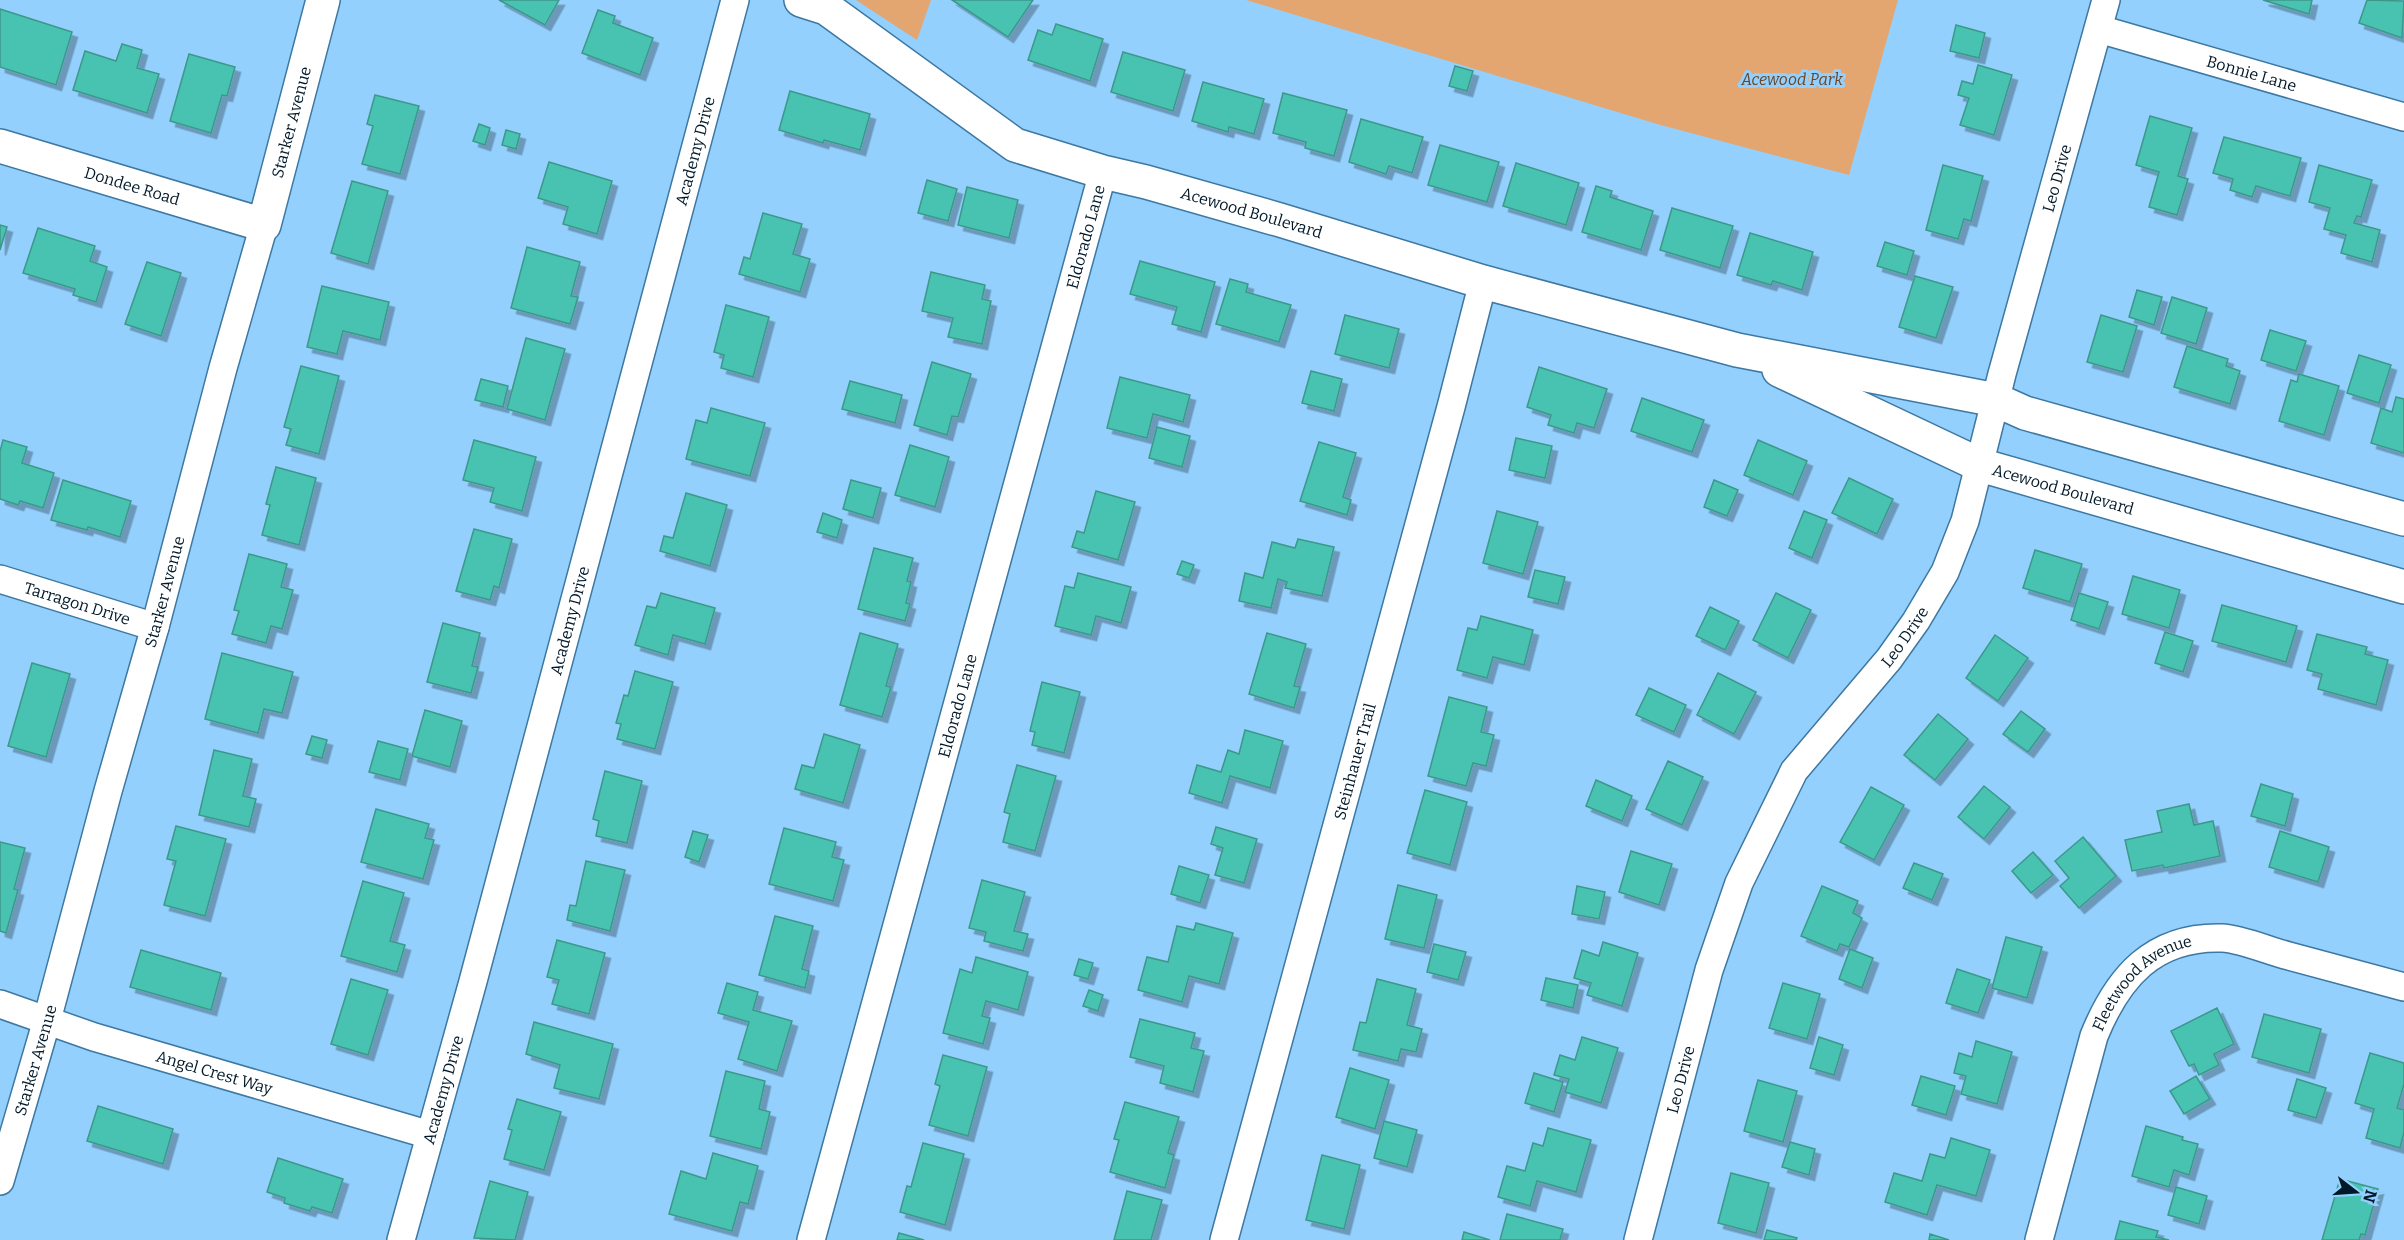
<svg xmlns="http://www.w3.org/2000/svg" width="2404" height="1240" font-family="Bitter,serif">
	<defs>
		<filter id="shadow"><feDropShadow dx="5.5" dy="5.5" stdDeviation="0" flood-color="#0004"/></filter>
	</defs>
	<rect width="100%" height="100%" fill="#93d0fe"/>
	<!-- green -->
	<g fill="#e3a670">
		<path d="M856 0H931L917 40Z"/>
		<path d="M1246 0H1898L1849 175 1657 124Z"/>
	</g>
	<!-- building -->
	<g fill="#48c3b1" stroke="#3c988a" stroke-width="1.5" filter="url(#shadow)">
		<path d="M499 0H559L545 25Z"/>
		<path d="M952 0H1033L1008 37Z"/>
		<path d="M2263 0H2312L2309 14Z"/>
		<path d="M2367 0 2404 1 2402 38 2359 23Z"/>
		<path d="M0 9 72 32 56 85 0 67Z"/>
		<path d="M598 10 615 16 613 23 653 38 640 75 582 53Z"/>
		<path d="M1056 24 1103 39 1090 81 1028 60 1038 30 1052 35Z"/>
		<path d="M1956 25 1985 33 1979 58 1950 51Z"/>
		<path d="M122 44 142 50 137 68 159 74 147 113 73 90 85 51 116 61Z"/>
		<path d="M1123 52 1185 70 1173 111 1111 92Z"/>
		<path d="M189 54 235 67 227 96 222 95 211 133 170 121Z"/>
		<path d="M1978 65 2012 75 1994 135 1960 125 1969 98 1958 95 1962 81 1973 84Z"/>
		<path d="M1455 66 1473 71 1467 91 1449 86Z"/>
		<path d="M1203 82 1264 99 1254 134 1229 127 1228 132 1192 121Z"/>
		<path d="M790 91 870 114 860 150 824 140 823 143 779 130Z"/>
		<path d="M1283 93 1347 110 1334 156 1305 148 1306 142 1273 133Z"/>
		<path d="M375 95 419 106 400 174 362 164 373 126 367 124Z"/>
		<path d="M2150 116 2192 128 2178 176 2188 179 2177 215 2149 207 2159 172 2136 165Z"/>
		<path d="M1361 119 1423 137 1412 173 1389 166 1386 174 1349 162Z"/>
		<path d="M479 124 490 128 485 145 473 141Z"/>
		<path d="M506 130 520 134 516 149 502 145Z"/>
		<path d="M2224 137 2301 158 2290 196 2256 186 2252 197 2230 190 2233 179 2213 173Z"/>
		<path d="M1440 145 1499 162 1487 202 1428 185Z"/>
		<path d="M549 162 612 181 597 234 563 224 568 207 538 198Z"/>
		<path d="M1516 163 1579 183 1566 225 1503 206Z"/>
		<path d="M1943 165 1983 176 1971 221 1964 219 1958 239 1926 230Z"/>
		<path d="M2319 165 2372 180 2361 217 2357 216 2354 223 2380 230 2372 262 2341 253 2346 235 2324 229 2330 208 2309 202Z"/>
		<path d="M927 180 957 189 948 221 918 213Z"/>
		<path d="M352 181 388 191 368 264 331 253Z"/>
		<path d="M1596 186 1612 191 1610 197 1653 211 1641 250 1582 232Z"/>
		<path d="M967 187 1018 200 1009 238 958 225Z"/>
		<path d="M1672 208 1733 226 1720 268 1660 250Z"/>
		<path d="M763 213 802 224 793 254 810 259 800 292 739 274 744 257 750 259Z"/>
		<path d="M0 225 7 227 0 250Z"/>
		<path d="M38 228 95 246 90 261 107 267 96 302 73 295 75 289 23 273Z"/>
		<path d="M1750 233 1813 252 1802 290 1773 281 1771 285 1737 275Z"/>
		<path d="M1885 242 1914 251 1907 275 1877 266Z"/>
		<path d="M527 247 580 262 571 296 578 297 570 324 511 308Z"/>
		<path d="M1140 261 1215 282 1201 332 1172 324 1177 307 1130 294Z"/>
		<path d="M147 262 181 273 161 336 125 324Z"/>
		<path d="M931 272 985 285 982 299 991 301 982 344 948 337 953 318 922 311Z"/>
		<path d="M1915 276 1953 287 1936 338 1899 327Z"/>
		<path d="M1230 279 1248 284 1246 292 1291 305 1279 342 1216 324Z"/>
		<path d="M322 286 389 302 380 340 343 331 337 354 307 347Z"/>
		<path d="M2137 290 2162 297 2154 325 2129 317Z"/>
		<path d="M2172 297 2207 308 2196 344 2161 333Z"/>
		<path d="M726 305 769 317 753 377 721 368 724 355 714 352Z"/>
		<path d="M1345 315 1399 329 1389 368 1335 354Z"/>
		<path d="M2101 315 2137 326 2123 372 2087 362Z"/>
		<path d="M2270 330 2306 341 2296 371 2261 360Z"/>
		<path d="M526 338 565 349 545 420 507 409Z"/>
		<path d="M2187 346 2228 359 2226 366 2240 371 2230 404 2174 387Z"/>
		<path d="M2359 355 2391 365 2379 403 2347 393Z"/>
		<path d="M932 362 971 374 958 417 952 416 947 435 914 425Z"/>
		<path d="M301 366 339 376 319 454 286 445 291 429 284 427Z"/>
		<path d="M1539 367 1607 389 1594 428 1577 423 1574 433 1548 425 1551 415 1527 407Z"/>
		<path d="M1311 371 1342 379 1334 411 1302 403Z"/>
		<path d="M2299 374 2339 386 2324 435 2279 421 2291 380 2297 382Z"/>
		<path d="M1120 377 1190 395 1183 422 1153 414 1147 438 1107 428Z"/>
		<path d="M481 379 508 386 503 407 475 400Z"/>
		<path d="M850 381 902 395 895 423 842 409Z"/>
		<path d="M2396 397 2404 399V453L2371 443 2381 408 2392 412Z"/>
		<path d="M1642 398 1704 420 1692 452 1631 431Z"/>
		<path d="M711 408 765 423 750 476 686 459 696 420 707 423Z"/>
		<path d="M1157 427 1190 436 1182 467 1149 458Z"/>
		<path d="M1516 438 1552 446 1545 478 1509 470Z"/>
		<path d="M3 440 27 447 22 463 54 473 43 508 20 501 18 505 0 499V451Z"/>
		<path d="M474 440 536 457 522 511 490 502 494 488 463 480Z"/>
		<path d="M1758 440 1807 461 1793 495 1744 475Z"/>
		<path d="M1319 442 1356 453 1343 497 1351 500 1347 515 1300 501Z"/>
		<path d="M910 445 949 457 935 507 895 495Z"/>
		<path d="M276 467 316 478 299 545 262 535 270 505 266 504Z"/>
		<path d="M1849 478 1893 499 1877 534 1832 513Z"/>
		<path d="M63 480 131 501 120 537 88 527 87 530 51 520Z"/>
		<path d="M851 480 881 488 873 518 843 509Z"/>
		<path d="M1714 480 1738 490 1727 516 1704 507Z"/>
		<path d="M1096 491 1135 502 1118 560 1072 547 1077 531 1084 533Z"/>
		<path d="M686 493 727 505 710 566 660 551 664 536 673 538Z"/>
		<path d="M1497 511 1538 522 1523 574 1483 563Z"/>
		<path d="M1804 511 1827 520 1812 558 1789 548Z"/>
		<path d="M823 513 842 520 837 538 817 532Z"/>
		<path d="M474 529 512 539 499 588 494 586 490 600 456 591Z"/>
		<path d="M1298 539 1334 547 1322 596 1285 588 1287 582 1278 579 1271 608 1239 601 1245 573 1263 578 1272 542 1295 548Z"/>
		<path d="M874 548 913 558 907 581 911 582 906 603 910 604 905 621 858 609Z"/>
		<path d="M2035 550 2082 564 2070 602 2023 588Z"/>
		<path d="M249 554 287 564 281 587 293 590 282 629 271 626 266 643 232 634 239 611 234 610Z"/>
		<path d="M1182 561 1194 565 1189 578 1177 574Z"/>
		<path d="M1535 570 1565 577 1558 604 1528 597Z"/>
		<path d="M1078 573 1131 587 1121 623 1096 616 1091 635 1055 626 1065 586 1074 588Z"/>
		<path d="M2133 576 2180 590 2169 628 2122 614Z"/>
		<path d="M661 593 715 608 705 644 673 635 668 655 635 645 647 606 656 608Z"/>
		<path d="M1776 593 1811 610 1788 658 1753 640Z"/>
		<path d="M2079 593 2108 602 2099 629 2071 620Z"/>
		<path d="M2222 605 2297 626 2286 662 2212 641Z"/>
		<path d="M1710 607 1739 621 1725 650 1696 636Z"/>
		<path d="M1481 616 1533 630 1524 665 1493 657 1487 678 1457 670 1468 628 1477 630Z"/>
		<path d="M443 623 480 633 472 666 478 667 471 693 427 682Z"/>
		<path d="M2165 632 2193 641 2183 672 2155 663Z"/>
		<path d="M860 633 898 644 886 686 891 687 882 717 840 705Z"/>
		<path d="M1267 633 1306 644 1294 686 1300 687 1294 708 1249 694Z"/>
		<path d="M2317 634 2367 647 2365 654 2388 660 2376 705 2318 689 2322 674 2307 670Z"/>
		<path d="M1995 635 2028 658 1998 701 1966 678Z"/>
		<path d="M222 653 293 672 282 713 264 709 258 733 205 719Z"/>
		<path d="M32 663 70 674 46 757 8 746Z"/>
		<path d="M635 671 673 682 655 749 617 739 621 724 616 723 624 695 628 696Z"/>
		<path d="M1718 673 1756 692 1734 734 1697 715Z"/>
		<path d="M1042 682 1080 692 1064 753 1032 745 1035 732 1030 731Z"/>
		<path d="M1649 688 1686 705 1674 732 1636 715Z"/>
		<path d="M1449 697 1487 707 1481 732 1494 735 1486 766 1473 763 1466 786 1428 776Z"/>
		<path d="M425 710 462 721 450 767 412 756Z"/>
		<path d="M2021 711 2045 729 2028 752 2003 734Z"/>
		<path d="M1938 714 1968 739 1935 780 1904 755Z"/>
		<path d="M1245 730 1283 741 1270 788 1230 776 1222 803 1189 793 1197 765 1221 772 1228 750 1239 754Z"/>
		<path d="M824 734 860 745 843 803 795 789 802 765 814 768Z"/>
		<path d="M312 736 327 740 322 758 306 754Z"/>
		<path d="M378 741 408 749 400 780 369 772Z"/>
		<path d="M214 750 252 759 243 796 256 799 249 827 199 815Z"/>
		<path d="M1668 761 1703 777 1682 825 1646 809Z"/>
		<path d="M1017 765 1056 776 1035 851 1003 842 1010 814 1004 812Z"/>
		<path d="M605 771 642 781 627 843 596 836 599 821 593 819Z"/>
		<path d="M1596 780 1632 796 1622 821 1586 806Z"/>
		<path d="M2261 784 2293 794 2285 826 2251 816Z"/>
		<path d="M1984 786 2010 807 1984 839 1958 817Z"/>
		<path d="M1871 787 1904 805 1874 860 1840 842Z"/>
		<path d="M1425 790 1467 802 1450 865 1407 853Z"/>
		<path d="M2189 804 2194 825 2213 821 2220 856 2164 868 2163 865 2132 871 2125 840 2162 832 2157 811Z"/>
		<path d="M376 809 429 824 425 838 434 840 423 879 361 862Z"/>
		<path d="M176 826 226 839 205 916 164 905 176 861 167 859Z"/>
		<path d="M1216 827 1257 839 1244 883 1215 875 1223 848 1211 844Z"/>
		<path d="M784 828 836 842 832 857 844 860 833 901 769 884Z"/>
		<path d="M693 831 708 835 699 862 685 857Z"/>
		<path d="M2280 831 2329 847 2318 882 2269 867Z"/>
		<path d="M2083 837 2116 876 2079 908 2060 886 2069 878 2055 861Z"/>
		<path d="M0 842 25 848 14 889 18 890 6 933 0 931Z"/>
		<path d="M1631 851 1672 864 1659 905 1619 892Z"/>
		<path d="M2033 852 2053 875 2031 893 2012 871Z"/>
		<path d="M586 861 625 870 610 931 567 920 570 905 576 906Z"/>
		<path d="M1914 863 1943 874 1932 900 1903 888Z"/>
		<path d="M1179 866 1209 875 1200 903 1171 894Z"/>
		<path d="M982 880 1025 892 1014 931 1028 934 1023 951 984 941 986 932 969 928Z"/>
		<path d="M363 881 404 893 390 941 405 945 397 972 341 956Z"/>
		<path d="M1398 885 1437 895 1424 948 1385 939Z"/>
		<path d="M1577 886 1605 892 1599 919 1572 914Z"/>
		<path d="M1822 886 1858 901 1853 913 1862 918 1849 947 1840 944 1837 951 1801 936Z"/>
		<path d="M775 916 813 926 802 969 809 971 805 988 759 975Z"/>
		<path d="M1196 923 1233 933 1219 984 1189 976 1182 1002 1138 990 1147 957 1168 962 1177 926 1194 930Z"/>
		<path d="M2006 937 2042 947 2027 998 1992 988Z"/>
		<path d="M557 940 605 953 589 1014 552 1004 559 980 547 977Z"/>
		<path d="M1603 942 1638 953 1622 1006 1587 995 1591 983 1574 978 1582 950 1599 956Z"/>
		<path d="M1434 944 1466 952 1458 980 1427 972Z"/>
		<path d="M1850 949 1873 958 1862 988 1839 979Z"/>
		<path d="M141 950 221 973 211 1010 130 987Z"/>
		<path d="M976 957 1028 972 1018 1010 986 1001 982 1016 990 1018 983 1044 943 1033 960 969 972 973Z"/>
		<path d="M1079 959 1093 963 1088 979 1074 975Z"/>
		<path d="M1957 969 1990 980 1978 1013 1946 1003Z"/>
		<path d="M1546 978 1578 985 1573 1008 1541 1000Z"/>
		<path d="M351 979 388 990 368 1055 331 1044Z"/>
		<path d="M1377 979 1416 989 1407 1025 1422 1029 1416 1052 1401 1049 1398 1061 1353 1050 1360 1022 1366 1023Z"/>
		<path d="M727 983 758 992 753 1010 792 1021 777 1071 738 1059 749 1022 718 1013Z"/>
		<path d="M1783 983 1820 994 1807 1039 1769 1028Z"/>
		<path d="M1089 990 1103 995 1098 1011 1083 1006Z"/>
		<path d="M2217 1008 2234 1044 2214 1054 2219 1065 2199 1075 2194 1064 2189 1066 2171 1031Z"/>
		<path d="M2264 1014 2321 1029 2309 1073 2252 1057Z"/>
		<path d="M1140 1019 1195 1033 1191 1048 1204 1051 1193 1092 1160 1083 1164 1066 1130 1057Z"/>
		<path d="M534 1022 613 1044 599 1099 554 1088 560 1065 526 1054Z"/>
		<path d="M1582 1037 1618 1048 1601 1103 1565 1092 1569 1079 1554 1075 1560 1055 1575 1060Z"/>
		<path d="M1819 1037 1843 1045 1834 1075 1810 1068Z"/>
		<path d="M1976 1041 2012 1052 1997 1104 1961 1094 1966 1076 1954 1073 1959 1053 1972 1057Z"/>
		<path d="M2370 1053 2404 1063V1084L2397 1108 2404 1110V1132L2400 1148 2366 1138 2374 1109 2355 1103Z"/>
		<path d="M943 1055 987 1067 968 1136 929 1125 940 1086 935 1084Z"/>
		<path d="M1350 1068 1389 1080 1375 1129 1336 1117Z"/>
		<path d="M726 1071 765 1081 759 1109 770 1112 761 1149 710 1136Z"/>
		<path d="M1534 1073 1563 1082 1554 1112 1525 1103Z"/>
		<path d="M1921 1076 1955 1086 1946 1115 1912 1105Z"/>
		<path d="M2196 1076 2210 1099 2184 1114 2170 1091Z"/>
		<path d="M2297 1079 2326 1088 2316 1118 2288 1110Z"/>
		<path d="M1758 1080 1797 1091 1783 1142 1744 1131Z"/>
		<path d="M517 1099 561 1112 544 1170 504 1159 512 1130 508 1129Z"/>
		<path d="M1125 1102 1179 1117 1168 1153 1174 1155 1165 1188 1110 1172 1119 1140 1114 1139Z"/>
		<path d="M98 1106 173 1129 163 1164 87 1141Z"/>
		<path d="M1384 1121 1417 1130 1407 1167 1374 1158Z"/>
		<path d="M2146 1126 2183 1137 2182 1140 2198 1144 2189 1175 2174 1170 2169 1187 2132 1176Z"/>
		<path d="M1548 1128 1591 1140 1576 1192 1537 1181 1530 1206 1498 1197 1507 1166 1525 1171 1533 1143 1543 1146Z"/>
		<path d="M1951 1138 1990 1150 1976 1196 1937 1185 1927 1215 1885 1202 1894 1173 1922 1181 1930 1154 1945 1158Z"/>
		<path d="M1790 1142 1815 1149 1809 1175 1782 1167Z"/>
		<path d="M923 1143 964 1154 945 1225 900 1212 907 1186 911 1187Z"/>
		<path d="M713 1153 758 1166 748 1204 740 1202 732 1231 669 1214 681 1171 706 1179Z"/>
		<path d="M1322 1155 1360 1165 1344 1229 1306 1220Z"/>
		<path d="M278 1158 343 1179 332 1213 312 1207 310 1211 284 1203 285 1198 267 1192Z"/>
		<path d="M1731 1173 1769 1183 1756 1233 1718 1223Z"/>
		<path d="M2340 1179 2378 1189 2365 1235 2361 1234 2359 1240H2322Z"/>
		<path d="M490 1181 528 1192 515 1240 474 1238Z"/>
		<path d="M2176 1187 2207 1196 2199 1224 2168 1215Z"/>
		<path d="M1127 1191 1162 1200 1151 1240H1114Z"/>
		<path d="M1507 1214 1563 1229 1560 1240H1500Z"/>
		<path d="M2120 1221 2158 1231 2156 1237 2169 1240H2115Z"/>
		<path d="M1767 1230 1797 1238 1796 1240H1764Z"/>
		<path d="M1464 1232 1490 1240H1462Z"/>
		<path d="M899 1233 924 1240H897Z"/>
		<path d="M1930 1234 1949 1240H1929Z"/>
	</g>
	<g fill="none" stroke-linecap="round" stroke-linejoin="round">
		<defs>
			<g id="minor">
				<path id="s1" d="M2099 29 2404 117"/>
				<path id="s2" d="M0 579 155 627"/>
				<path id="s3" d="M0 1004 94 1037 430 1135"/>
				<path id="s4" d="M0 1181 47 1020 108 791 155 627 223 368 264 225"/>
				<path id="s5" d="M401 1240 472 985 735 0"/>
				<path id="s6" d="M811 1240 1103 172"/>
				<path id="s7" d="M1224 1240 1451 407 1483 282"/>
				<path id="s8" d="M1638 1240 1709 970 1739 883 1794 771 1889 659 1916 621 1945 572 1965 521 2002 374 2106 0"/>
				<path id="s9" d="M2039 1240 2094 1036C2118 977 2153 936 2222 938 2242 939 2269 951 2289 956 2327 966 2366 977 2404 987"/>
			</g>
			<g id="tertiary">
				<path id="s10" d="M801 0 826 8 1015 145 1103 172 1146 182 1280 220 1483 282 1737 350 1996 400 2025 413 2404 519"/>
				<path id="s11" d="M0 146 264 225 323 0"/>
				<path id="s12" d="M1779 370 1980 465 2404 587"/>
			</g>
		</defs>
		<!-- minor casing -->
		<use href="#minor" stroke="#3d78a2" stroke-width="30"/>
		<!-- tertiary casing -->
		<use href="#tertiary" stroke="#3d78a2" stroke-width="36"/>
		<!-- minor -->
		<use href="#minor" stroke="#fff" stroke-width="27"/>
		<!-- tertiary -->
		<use href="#tertiary" stroke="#fff" stroke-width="33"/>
	</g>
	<g text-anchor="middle" stroke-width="6" stroke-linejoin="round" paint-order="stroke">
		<!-- street labels -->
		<g font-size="16" fill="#011829" stroke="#93d0fe">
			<text dy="6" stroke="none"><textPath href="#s1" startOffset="159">Bonnie Lane</textPath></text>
			<text dy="6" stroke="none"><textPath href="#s11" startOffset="382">Starker Avenue</textPath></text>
			<text dy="6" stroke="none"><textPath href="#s5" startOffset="1128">Academy Drive</textPath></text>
			<text dy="6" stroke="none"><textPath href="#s8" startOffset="1156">Leo Drive</textPath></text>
			<text dy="6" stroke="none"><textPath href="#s11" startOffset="138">Dondee Road</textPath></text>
			<text dy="6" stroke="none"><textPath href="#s10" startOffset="506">Acewood Boulevard</textPath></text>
			<text dy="6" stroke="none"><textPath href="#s6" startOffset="1040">Eldorado Lane</textPath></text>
			<text dy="6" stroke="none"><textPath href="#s12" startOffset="309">Acewood Boulevard</textPath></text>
			<text dy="6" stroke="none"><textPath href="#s4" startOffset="612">Starker Avenue</textPath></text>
			<text dy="6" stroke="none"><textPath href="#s2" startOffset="81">Tarragon Drive</textPath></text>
			<text dy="6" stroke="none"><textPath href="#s5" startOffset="642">Academy Drive</textPath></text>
			<text dy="6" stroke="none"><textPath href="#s8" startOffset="670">Leo Drive</textPath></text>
			<text dy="6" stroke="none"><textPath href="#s6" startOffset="554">Eldorado Lane</textPath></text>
			<text dy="6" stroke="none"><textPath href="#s7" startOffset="496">Steinhauer Trail</textPath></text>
			<text dy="6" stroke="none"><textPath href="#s9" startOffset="286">Fleetwood Avenue</textPath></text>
			<text dy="6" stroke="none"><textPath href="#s4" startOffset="126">Starker Avenue</textPath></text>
			<text dy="6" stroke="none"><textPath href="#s3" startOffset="225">Angel Crest Way</textPath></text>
			<text dy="6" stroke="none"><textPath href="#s8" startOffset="166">Leo Drive</textPath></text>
			<text dy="6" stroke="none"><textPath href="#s5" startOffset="156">Academy Drive</textPath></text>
		</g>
		<!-- park labels -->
		<g font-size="16" font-style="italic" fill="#6a4626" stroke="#93d0fe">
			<text x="1792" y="85">Acewood Park</text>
		</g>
	</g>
	<!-- north arrow -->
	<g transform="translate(2356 1192) rotate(107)" stroke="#93d0fe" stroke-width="4.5" paint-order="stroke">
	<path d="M0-4.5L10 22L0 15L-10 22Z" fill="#011829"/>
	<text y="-9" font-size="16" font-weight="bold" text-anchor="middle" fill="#011829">N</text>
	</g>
</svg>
